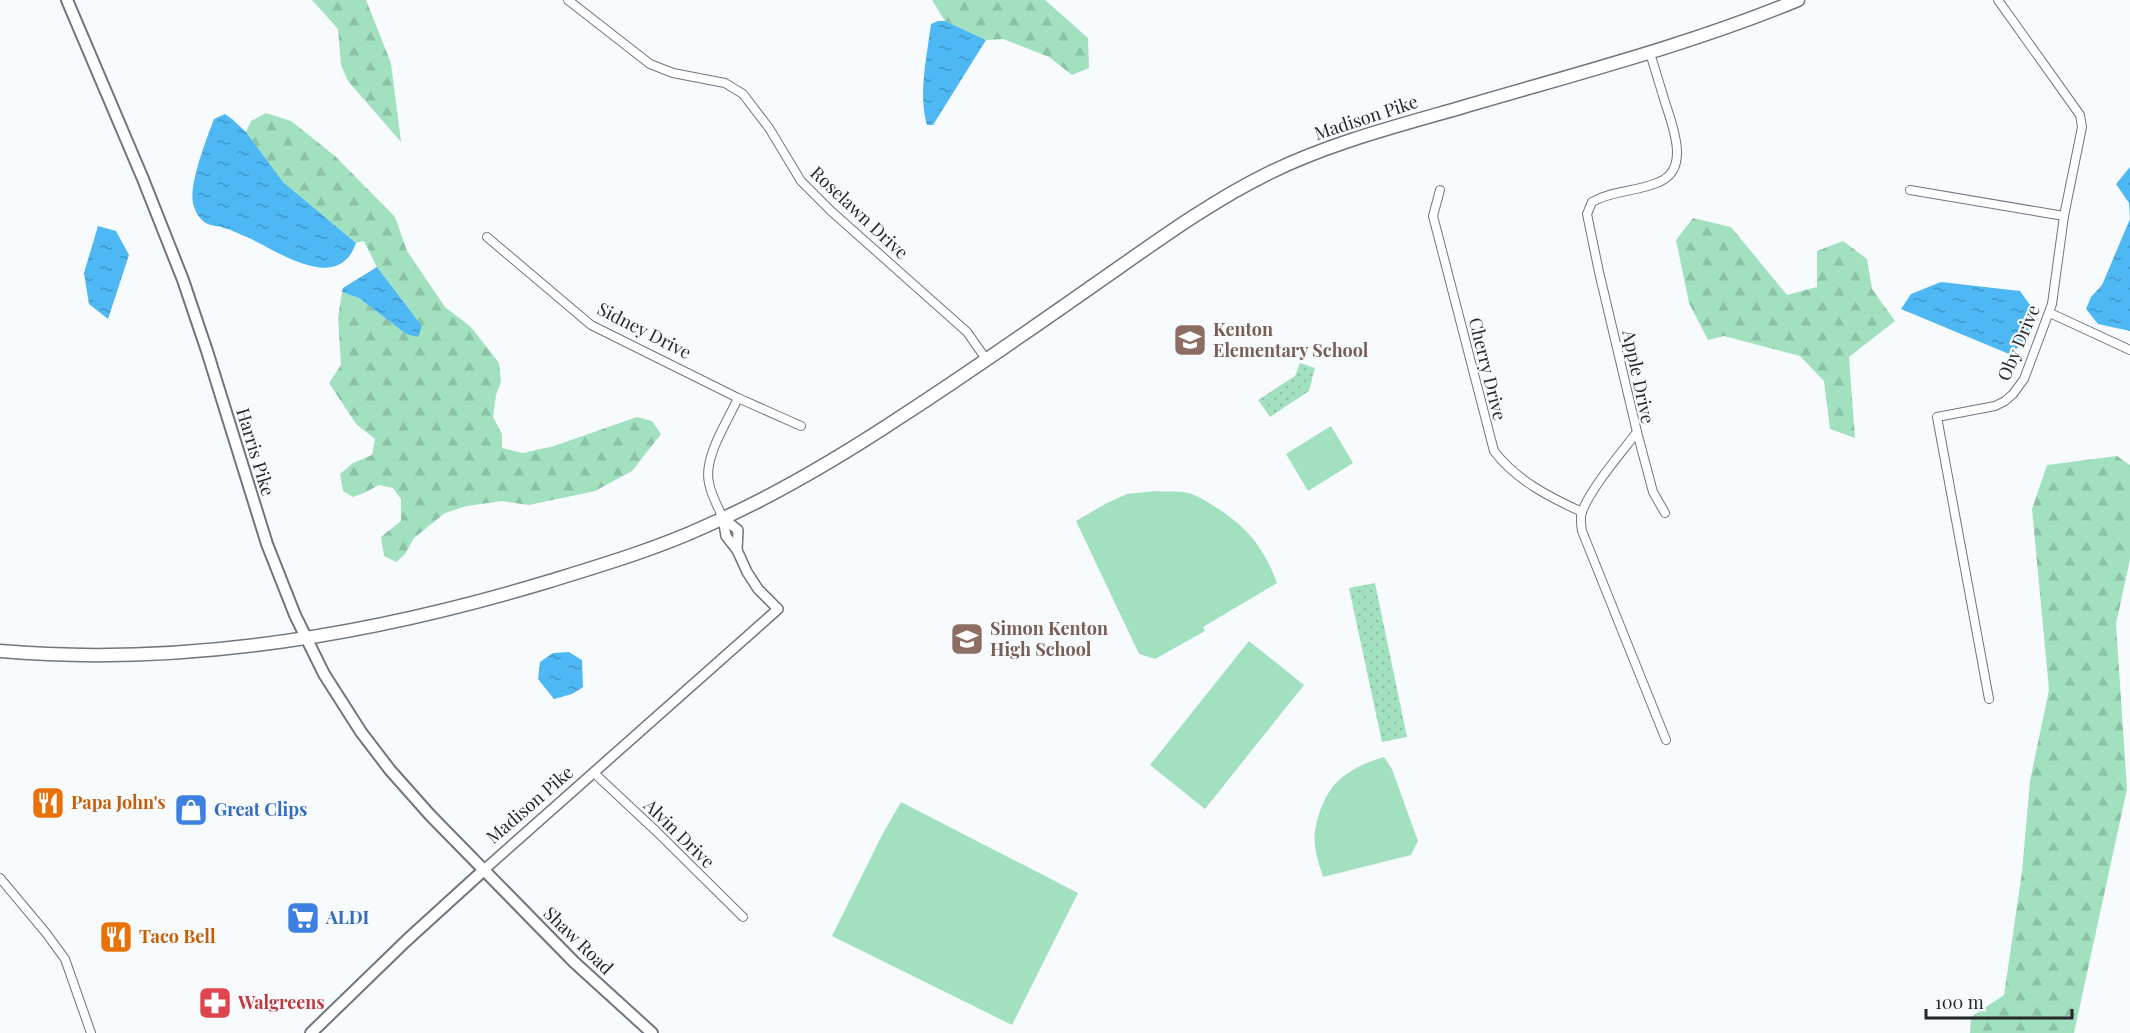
<svg xmlns="http://www.w3.org/2000/svg" width="2130" height="1033" font-family="'Playfair Display',serif">
	<defs>
		<pattern id="forest-firs" width="22" height="20" patternUnits="userSpaceOnUse" patternTransform="scale(1.5)"><rect width="22" height="20" fill="#a2e1bf"/><path d="M5 1l3.5 6h-7zM16 11l3.5 6h-7z" fill="#8bc1a4"/></pattern>
		<pattern id="park-dots" width="8" height="8" patternUnits="userSpaceOnUse" patternTransform="scale(1.5)"><rect width="8" height="8" fill="#a2e1bf"/><path d="M2 2h.1M6 6h.1" fill="none" stroke="#8bc1a4" stroke-width="1.8" stroke-linecap="round"/></pattern>
		<pattern id="water-ripples" width="26" height="14" patternUnits="userSpaceOnUse" patternTransform="scale(1.5)"><rect width="26" height="14" fill="#4db8f3"/><path d="M2 4q2-2 4 0t4 0M15 11q2-2 4 0t4 0" fill="none" stroke="#4096c5"/></pattern>
	</defs>
	<rect width="100%" height="100%" fill="#f8fbfe"/>
	<!-- grass -->
	<g fill="#a2e1bf">
		<path d="M1331 426 1353 463 1308 491 1286 454Z"/>
		<path d="M1155 491C1164 492 1174 491 1183 492 1196 494 1206 501 1217 508 1248 528 1264 548 1277 583L1203 627 1205 631 1155 659 1139 654 1076 521 1107 503 1127 494Z"/>
		<path d="M1249 641 1304 685 1205 809 1150 765Z"/>
		<path d="M1384 757 1392 769 1418 841 1411 855 1323 877C1320 867 1316 856 1315 845 1312 827 1324 793 1338 781 1351 769 1367 762 1384 757Z"/>
		<path d="M901 802 1078 893 1012 1025 832 936 882 835Z"/>
	</g>
	<!-- forest -->
	<g fill="url(#forest-firs)">
		<path d="M312 0H366L391 63 401 142 348 81 341 65 338 29Z"/>
		<path d="M932 0H1045L1088 38 1089 68 1072 75 1049 57 1003 39 986 40 945 21Z"/>
		<path d="M266 113 291 121 335 156 395 217 407 251 445 307 471 327 499 363 501 382 496 395 493 417 502 434V448L523 453 554 446 637 417 652 421 661 434 632 471 595 491 529 505 502 501 467 506 445 513 414 538 405 554 396 562 384 556 381 537 401 521V499L393 488 379 485 364 493 353 497 343 491 340 474 353 463 372 455 375 439 356 424 329 383 341 365 338 318 342 292 359 298 406 334 422 326 377 267 364 241 356 243 283 182 246 132 251 121Z"/>
		<path d="M1693 218 1731 227 1787 295 1817 287V251L1843 241 1867 259 1872 289 1895 321 1849 357 1855 438 1830 429 1824 381 1800 356 1724 336 1708 340 1689 303 1676 240Z"/>
		<path d="M2117 456 2130 465V559L2116 624 2127 789 2074 1033H1970L1971 1017 2004 995 2022 872 2030 781 2049 690 2032 509 2047 465Z"/>
	</g>
	<!-- park -->
	<g fill="url(#park-dots)">
		<path d="M1300 363 1315 368 1309 391 1270 417 1258 400 1295 376Z"/>
		<path d="M1375 583 1407 737 1382 742 1349 588Z"/>
	</g>
	<!-- water -->
	<g fill="url(#water-ripples)">
		<path d="M938 21H945L986 40 933 125H927C918 94 927 56 931 24Z"/>
		<path d="M225 114 232 119 246 132 283 182 356 243C338 295 278 251 247 237 239 234 230 229 221 227 214 225 207 226 201 219 197 215 194 208 193 203 189 183 207 138 214 119Z"/>
		<path d="M2130 167V331L2098 324 2086 309 2091 297 2102 285 2130 219 2129 203 2116 184Z"/>
		<path d="M98 226 116 231 129 255 108 319 89 304 84 273Z"/>
		<path d="M377 267 422 326 418 337 406 334 359 298 342 292 343 288Z"/>
		<path d="M1941 282 2020 291 2030 305 2031 327 2023 344 2009 354 1901 309 1911 294Z"/>
		<path d="M569 652 582 660 583 687 572 694 554 699 538 679 540 662 553 653Z"/>
	</g>
	<g fill="none" stroke-linecap="round" stroke-linejoin="round">
		<defs>
			<g id="minor">
				<path d="M568 0 650 64 673 73 725 83 743 94 769 128 801 181 831 211 967 332 986 359"/>
				<path d="M1650 53C1655 69 1660 86 1665 102 1672 125 1691 169 1659 182 1637 192 1613 190 1592 202L1587 214 1599 272 1637 432C1622 452 1590 489 1582 512 1580 518 1581 525 1582 531L1666 740"/>
				<path d="M1440 190 1433 216 1494 451C1516 480 1549 497 1582 512"/>
				<path d="M1910 190 2064 216"/>
				<path d="M487 237 591 325 738 398 801 426"/>
				<path d="M2050 313 2130 350"/>
				<path d="M1637 432 1653 492 1665 513"/>
				<path d="M723 518C718 507 711 495 709 483 703 457 728 421 738 398"/>
				<path d="M1989 699 1937 417 1995 406 2005 401 2013 394 2024 379 2052 304 2064 216 2082 127 2080 115 1998 0"/>
				<path d="M594 773 656 831 743 917"/>
				<path d="M0 878 46 933 65 959 91 1033"/>
			</g>
			<g id="tertiary">
				<path d="M723 518 738 530 737 550"/>
				<path d="M485 869 778 609 758 589 747 572 737 550 726 536 723 518"/>
			</g>
			<g id="secondary">
				<path d="M67 0 143 179 183 280 207 351 267 544 295 615 324 674 361 732 390 770 430 815 574 962 652 1033"/>
				<path d="M311 1033 407 940 485 869"/>
			</g>
			<path id="primary" d="M0 651C183 667 375 634 550 581 602 565 656 549 706 526 775 496 840 457 902 416 970 372 1037 325 1104 278 1157 241 1210 202 1269 173 1330 143 1397 126 1463 107 1575 74 1689 45 1798 0"/>
		</defs>
		<!-- minor casing -->
		<use href="#minor" stroke="#6f767d" stroke-width="10"/>
		<!-- tertiary casing -->
		<use href="#tertiary" stroke="#6f767d" stroke-width="12"/>
		<!-- secondary casing -->
		<use href="#secondary" stroke="#6f767d" stroke-width="14"/>
		<!-- primary casing -->
		<use href="#primary" stroke="#6f767d" stroke-width="15"/>
		<!-- minor -->
		<use href="#minor" stroke="#fff" stroke-width="8"/>
		<!-- tertiary -->
		<use href="#tertiary" stroke="#fff" stroke-width="9"/>
		<!-- secondary -->
		<use href="#secondary" stroke="#fff" stroke-width="10"/>
		<!-- primary -->
		<use href="#primary" stroke="#fff" stroke-width="12"/>
	</g>
	<!-- icons -->
	<defs>
		<symbol id="school-square" viewBox="-11 -11 22 22"><rect x="-9" y="-9" width="18" height="18" rx="4" fill="#8d6e63" stroke="#f8fbfe"/><path d="M0-5L7-2L0 1L-7-2ZM-4 1L0 2.5L4 1V4Q0 6-4 4Z" fill="#fff"/></symbol>
		<symbol id="restaurant-square" viewBox="-11 -11 22 22"><rect x="-9" y="-9" width="18" height="18" rx="4" fill="#e8710a" stroke="#f8fbfe"/><path d="M-5-6h1v4h1v-4h1v4h1v-4h1v5L-1.5 .5V6h-2V.5L-5-1ZM5-6V6H3V1.5H1.5Q1.5-4 5-6Z" fill="#fff"/></symbol>
		<symbol id="shop-square" viewBox="-11 -11 22 22"><rect x="-9" y="-9" width="18" height="18" rx="4" fill="#3f7fe0" stroke="#f8fbfe"/><path d="M-5-2.5h2.3a2.7 3.5 0 0 1 5.4 0H5L5.5 6h-11ZM-1.5-2.5h3a1.5 2.3 0 0 0-3 0Z" fill="#fff"/></symbol>
		<symbol id="supermarket-square" viewBox="-11 -11 22 22"><rect x="-9" y="-9" width="18" height="18" rx="4" fill="#3f7fe0" stroke="#f8fbfe"/><path d="M-6-5.5h2.5l.6 2H6L4.5 2H-2.5L-4.4-4H-6ZM-1.5 3.2a1.3 1.3 0 1 0 .1 0ZM3 3.2a1.3 1.3 0 1 0 .1 0Z" fill="#fff"/></symbol>
		<symbol id="pharmacy-square" viewBox="-11 -11 22 22"><rect x="-9" y="-9" width="18" height="18" rx="4" fill="#e0444e" stroke="#f8fbfe"/><path d="M-2-6h4v4h4v4h-4v4h-4v-4h-4v-4h4Z" fill="#fff"/></symbol>
	</defs>
	<g fill-rule="evenodd">
		<use href="#school-square" x="1171" y="321" width="38" height="38"/>
		<use href="#school-square" x="948" y="620" width="38" height="38"/>
		<use href="#restaurant-square" x="29" y="784" width="38" height="38"/>
		<use href="#shop-square" x="172" y="791" width="38" height="38"/>
		<use href="#supermarket-square" x="284" y="899" width="38" height="38"/>
		<use href="#restaurant-square" x="97" y="918" width="38" height="38"/>
		<use href="#pharmacy-square" x="196" y="984" width="38" height="38"/>
	</g>
	<g text-anchor="middle" stroke-width="4.5" stroke-linejoin="round" paint-order="stroke">
		<!-- street labels -->
		<g font-size="18" fill="#25282b" stroke="#f8fbfe">
			<text transform="translate(1366 118) rotate(-18)" y="6">Madison Pike</text>
			<text transform="translate(859 213) rotate(43)" y="6">Roselawn Drive</text>
			<text transform="translate(644 331) rotate(27)" y="6">Sidney Drive</text>
			<text transform="translate(2019 343) rotate(-67)" y="6">Oby Drive</text>
			<text transform="translate(1487 369) rotate(76)" y="6">Cherry Drive</text>
			<text transform="translate(1638 377) rotate(78)" y="6">Apple Drive</text>
			<text transform="translate(255 452) rotate(73)" y="6">Harris Pike</text>
			<text transform="translate(530 805) rotate(-41)" y="6">Madison Pike</text>
			<text transform="translate(679 834) rotate(44)" y="6">Alvin Drive</text>
			<text transform="translate(578 941) rotate(44)" y="6">Shaw Road</text>
		</g>
		<!-- education labels -->
		<g font-size="18" font-weight="bold" fill="#785e54" stroke="#f8fbfe" text-anchor="start">
			<text x="1213" y="336">Kenton<tspan x="1213" dy="21">Elementary School</tspan></text>
			<text x="990" y="635">Simon Kenton<tspan x="990" dy="21">High School</tspan></text>
		</g>
		<!-- food labels -->
		<g font-size="18" font-weight="bold" fill="#c56008" stroke="#f8fbfe" text-anchor="start">
			<text x="71" y="809">Papa John's</text>
			<text x="139" y="943">Taco Bell</text>
		</g>
		<!-- shop labels -->
		<g font-size="18" font-weight="bold" fill="#366cbe" stroke="#f8fbfe" text-anchor="start">
			<text x="214" y="816">Great Clips</text>
			<text x="326" y="924">ALDI</text>
		</g>
		<!-- health labels -->
		<g font-size="18" font-weight="bold" fill="#be3a42" stroke="#f8fbfe" text-anchor="start">
			<text x="238" y="1009">Walgreens</text>
		</g>
	</g>
	<!-- scale -->
	<path d="M1926 1009v9h146v-9" fill="none" stroke="#25282b" stroke-width="3"/>
	<text x="1935" y="1009" font-size="18" fill="#25282b" stroke="#f8fbfe" stroke-width="4.5" paint-order="stroke">100 m</text>
</svg>
